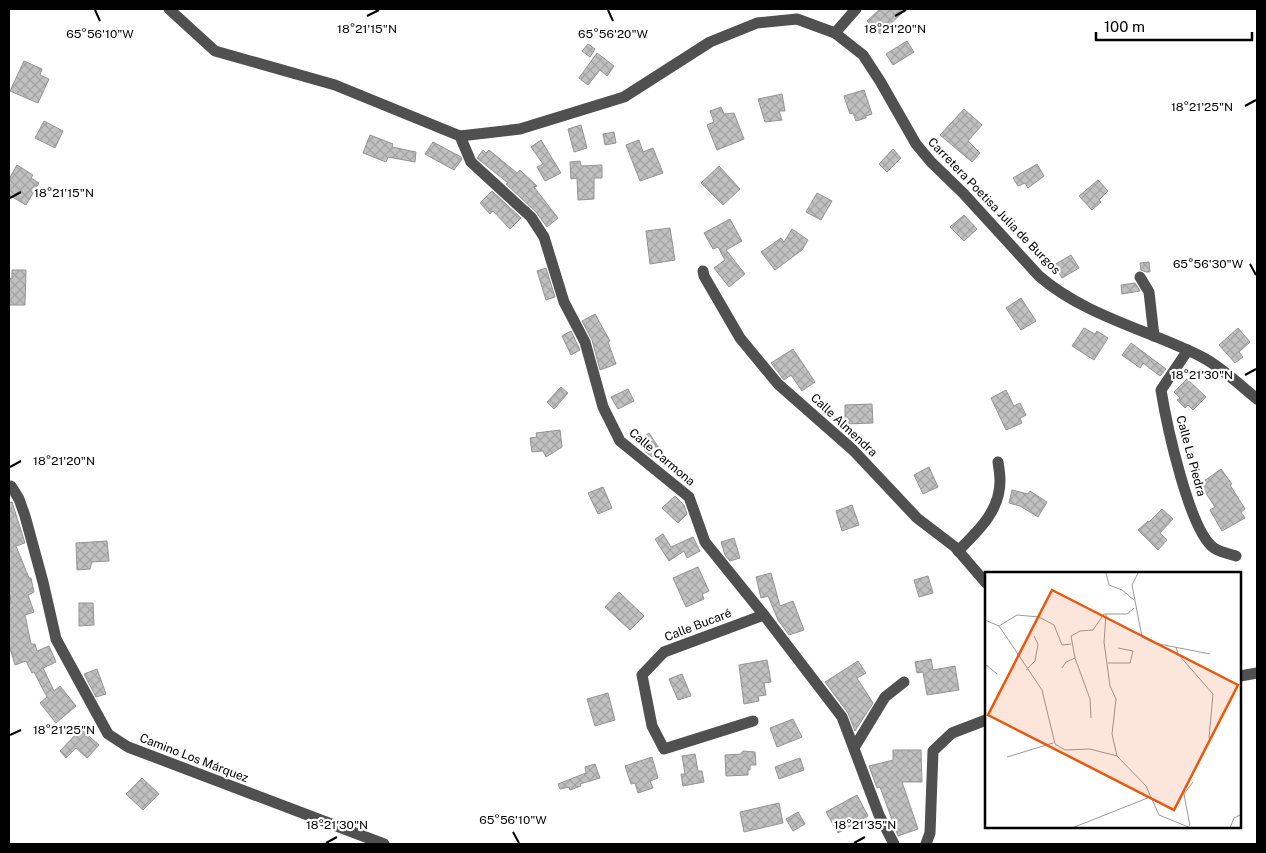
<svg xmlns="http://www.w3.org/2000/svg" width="1266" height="853" font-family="'Public Sans',sans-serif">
	<defs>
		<pattern id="building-cross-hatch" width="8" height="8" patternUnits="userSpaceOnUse" patternTransform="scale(1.25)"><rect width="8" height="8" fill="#c0c0c0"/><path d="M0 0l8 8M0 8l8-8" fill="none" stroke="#a3a3a3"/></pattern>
	</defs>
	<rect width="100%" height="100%" fill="#fff"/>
	<!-- building -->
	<g fill="url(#building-cross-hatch)" stroke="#949494">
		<path d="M880 9H906L880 34 867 21Z"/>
		<path d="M907 41 914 52 893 65 886 54Z"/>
		<path d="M588 44 595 49 590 57 582 51Z"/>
		<path d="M597 53 614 66 607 76 600 70 588 85 579 78Z"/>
		<path d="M24 61 42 69 40 75 49 79 38 103 10 91Z"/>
		<path d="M864 90 872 114 866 116V118L856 121 853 113 850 114 844 96Z"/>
		<path d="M782 94 785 111H779L782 120 765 122 758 99Z"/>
		<path d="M721 107 724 114 734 113 744 139 717 150 707 125 714 122 710 111Z"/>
		<path d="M964 109 982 125 968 141 980 153 972 162 940 135Z"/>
		<path d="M44 121 63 131 55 148 35 138Z"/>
		<path d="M581 125 587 148 574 152 568 129Z"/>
		<path d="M614 132 616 143 605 145 603 134Z"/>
		<path d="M370 135 393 144 392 147 416 152 415 162 388 157 386 162 363 153Z"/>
		<path d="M541 140 561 173 545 181 537 167 543 164 531 147Z"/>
		<path d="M639 140 643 152 653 148 663 173 640 181 626 145Z"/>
		<path d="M433 142 461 157 462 159 454 170 425 154Z"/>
		<path d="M893 149 901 158 887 172 879 164Z"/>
		<path d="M483 150 486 153 489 150 517 173 520 170 537 186 534 187 558 218 547 227 536 212 506 184 508 183 477 158Z"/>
		<path d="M580 161 581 166 602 165V178H594V199L578 200 577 178 571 179 570 162Z"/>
		<path d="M1037 164 1044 176 1028 188 1025 183 1018 186 1013 178Z"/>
		<path d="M17 165 33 175 31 178 39 183 26 205 9 195V179Z"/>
		<path d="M719 166 740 189 723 205 701 183Z"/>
		<path d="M1098 180 1108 191 1099 200 1101 202 1092 210 1079 196Z"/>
		<path d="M492 191 521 218 510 229 493 211 490 214 480 203Z"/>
		<path d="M817 193 832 201 821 220 806 212Z"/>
		<path d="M964 215 977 229 964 241 950 227Z"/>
		<path d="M730 219 742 241 726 250 745 274 729 287 714 268 725 260 718 247 713 249 704 233Z"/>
		<path d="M670 228 675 260 650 264 646 231Z"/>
		<path d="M792 229 808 240 802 250 775 270 761 252 781 238 784 242Z"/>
		<path d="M1071 255 1079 268 1062 278 1054 265Z"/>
		<path d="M1149 262 1150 272H1146L1141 270 1140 263Z"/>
		<path d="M546 268 555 297 546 300 537 271Z"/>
		<path d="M12 270H26L25 305H9V278L12 279Z"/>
		<path d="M1135 283 1140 291 1122 294 1121 285Z"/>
		<path d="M1021 298 1036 321 1021 330 1006 308Z"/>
		<path d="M595 314 610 341 608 342 616 364 600 370 592 340 582 321Z"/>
		<path d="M1084 328 1095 334 1097 331 1108 338 1094 360 1072 346Z"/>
		<path d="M1238 328 1250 342 1239 352 1243 357 1235 363 1219 345Z"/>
		<path d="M571 331 580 350 571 355 562 336Z"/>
		<path d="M1131 343 1166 369 1160 376 1143 363 1140 368 1122 355Z"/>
		<path d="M793 349 815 382 802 391 791 375 784 380 771 363Z"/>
		<path d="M1187 379 1206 397 1193 410 1188 405 1185 408 1177 400 1180 398 1174 392Z"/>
		<path d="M561 387 568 393 554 409 547 402Z"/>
		<path d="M628 389 634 401 618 409 611 397Z"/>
		<path d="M1006 390 1014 406 1020 403 1026 415 1020 418 1022 423 1006 430 991 398Z"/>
		<path d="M872 404 873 423 845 424V405Z"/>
		<path d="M560 430 562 447 546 457 543 451 532 452 530 438 537 437 536 433Z"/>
		<path d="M649 433 661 451 652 457 646 452 638 441Z"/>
		<path d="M929 467 938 487 923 494 914 475Z"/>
		<path d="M1221 469 1232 484 1230 485 1245 509 1241 512 1245 518 1222 531 1210 510 1215 507 1200 484Z"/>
		<path d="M603 487 612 508 598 514 588 493Z"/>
		<path d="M1012 490 1028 494 1030 491 1047 502 1038 517 1020 506 1009 503Z"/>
		<path d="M675 496 684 505 687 514 678 523 662 508Z"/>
		<path d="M12 502 25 543 16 546 29 578H31L34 592 28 595 34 612 25 615 31 644H35L37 651 49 646 56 662 43 668 54 691 60 686 76 706 56 723 40 703 47 697 34 672 32 673 26 661 15 665 9 645V604L11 603 9 590V503Z"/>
		<path d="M852 505 859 525 842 531 836 511Z"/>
		<path d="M1162 509 1173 519 1160 533 1167 540 1158 550 1138 530 1148 521 1149 522Z"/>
		<path d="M663 534 671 547 693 537 700 551 687 558 684 551 669 561 655 539Z"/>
		<path d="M734 538 740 558 730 561 725 555 721 542Z"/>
		<path d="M107 541 109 561 92 562 90 569 77 570 76 543Z"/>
		<path d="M698 567 709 591 702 594 704 599 686 607 673 578Z"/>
		<path d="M771 573 780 606 793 601 804 630 789 635 778 620 768 596 761 598 756 577Z"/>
		<path d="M928 576 933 593 919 597 914 580Z"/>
		<path d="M619 592 644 616 630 630 605 607Z"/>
		<path d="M79 603H93L94 625 79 626Z"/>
		<path d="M931 659 933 670 955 666 959 690 927 695 923 672 917 673 915 662Z"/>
		<path d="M767 660 771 682 764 683 766 695 758 696 759 701 744 704 739 665Z"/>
		<path d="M858 661 866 673 857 678 873 703 855 731 848 713 825 682Z"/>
		<path d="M97 669 106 694 96 697 84 674Z"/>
		<path d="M682 674 691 696 678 700 669 679Z"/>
		<path d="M608 693 615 720 595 726 587 699Z"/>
		<path d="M793 719 802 737 777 747 770 728Z"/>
		<path d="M81 729 99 745 87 758 76 748 66 758 60 751Z"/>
		<path d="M893 750H921L922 782H902L918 829 898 836 880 787 877 788 869 766 893 760Z"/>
		<path d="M743 751 755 752 756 765H750V770H748V775L726 776 725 755 741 754Z"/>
		<path d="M695 754 698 771H702L704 782 683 786 681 774H685L682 756Z"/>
		<path d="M652 757 658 778 650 781 653 788 638 793 635 783 631 784 625 766Z"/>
		<path d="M800 758 804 770 779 779 775 767Z"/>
		<path d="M595 764 600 778 580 784 581 786 570 790 569 787 560 789 558 784 586 773 585 767Z"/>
		<path d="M142 778 159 794 143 810 126 794Z"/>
		<path d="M857 795 868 816 838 833 826 812Z"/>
		<path d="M779 803 783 823 744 832 740 812Z"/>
		<path d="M798 812 805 824 793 831 786 819Z"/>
	</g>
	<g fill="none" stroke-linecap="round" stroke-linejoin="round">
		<!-- minor -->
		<g stroke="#505050" stroke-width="11">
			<path d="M169 9 215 51 335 85 460 136 520 129 624 97 710 42 757 23 797 19 835 33 863 55 880 81 916 144 931 162 963 193 1039 276C1085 316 1149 330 1202 357 1220 366 1241 386 1257 399"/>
			<path d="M835 33 856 9"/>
			<path d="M460 136 471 162 531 217 544 237 564 302 585 342 603 407 620 441 689 497 705 542 764 615 842 717 879 815 894 844"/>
			<path d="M703 271 704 276 740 338 778 384 853 450 917 518 955 547 986 583"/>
			<path d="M1140 277 1149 292 1154 336"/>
			<path d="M1188 350 1161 390C1166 421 1189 531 1214 548 1220 552 1229 554 1236 556"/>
			<path d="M11 486 19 499 25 516 43 582 56 639 108 734 128 747 384 844"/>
			<path d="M958 551C978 531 1000 511 1000 481 1000 475 999 468 998 462"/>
			<path d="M1240 676 1257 673"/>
			<path d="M753 721 664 749 652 726 642 675 664 652 764 615"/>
			<path d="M854 748 885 697 904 682"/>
			<path d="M926 844 930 833 933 751 952 733 986 720"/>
		</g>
	</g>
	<!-- ticks -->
	<path fill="none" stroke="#000" stroke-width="2" d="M95 10 100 21M608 10 613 21M367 16 379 10M895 16 906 10M1245 106 1256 100M10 198 21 192M1250 264 1256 275M1245 375 1256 369M10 467 21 461M10 735 21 730M513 832 519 843M326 843 337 837M854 843 865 837"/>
	<g text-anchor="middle" stroke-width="4.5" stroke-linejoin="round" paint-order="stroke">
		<!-- street labels -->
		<g font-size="12" fill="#000" stroke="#fff">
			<text transform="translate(994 206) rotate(46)" y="4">Carretera Poetisa Julia de Burgos</text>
			<text transform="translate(844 425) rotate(43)" y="4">Calle Almendra</text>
			<text transform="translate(1191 456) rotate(75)" y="4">Calle La Piedra</text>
			<text transform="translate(662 457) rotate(40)" y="4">Calle Carmona</text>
			<text transform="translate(698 625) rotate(-21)" y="4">Calle Bucaré</text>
			<text transform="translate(194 758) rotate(21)" y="4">Camino Los Márquez</text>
		</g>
	</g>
	<!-- overview -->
	<g transform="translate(985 572)">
		<rect width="256" height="256" fill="#fff"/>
		<path fill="none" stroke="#999" stroke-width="1" d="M121 1 124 13 137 18 149 28M153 1 147 13 157 65 169 71 225 82M121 42 119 70 125 114 131 127 127 162 132 184M0 48 14 54 57 118 70 172 80 178 105 177 132 184 161 214 174 243 206 256M14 54 32 43 54 45 69 53 77 73 86 72M191 75 193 82 228 122 224 166M123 91H145L148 79 133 76M0 92 12 102M77 96 81 90 90 86M41 98 50 89 53 72 49 64M106 146 105 127 90 86 86 64 95 59 108 58 119 42H142L149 36M22 185 68 171M205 254 199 222 208 210M87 256 165 225M245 256 249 246 257 242"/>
		<path fill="#e8590c" fill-opacity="0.15" stroke="#e8590c" stroke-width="2.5" d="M67 18 253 113 189 238 3 143Z"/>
		<rect width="256" height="256" fill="none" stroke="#000" stroke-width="2.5"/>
	</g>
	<g font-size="12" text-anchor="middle" fill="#000" stroke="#fff" stroke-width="4.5" stroke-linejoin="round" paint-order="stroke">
		<text x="367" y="33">18°21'15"N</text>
		<text x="895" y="33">18°21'20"N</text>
		<text x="100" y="38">65°56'10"W</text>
		<text x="613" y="38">65°56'20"W</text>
		<text x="1202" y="111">18°21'25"N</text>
		<text x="64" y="197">18°21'15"N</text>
		<text x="1208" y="268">65°56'30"W</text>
		<text x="1202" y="379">18°21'30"N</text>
		<text x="64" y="465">18°21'20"N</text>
		<text x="64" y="734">18°21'25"N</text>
		<text x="513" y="824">65°56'10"W</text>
		<text x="337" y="829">18°21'30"N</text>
		<text x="865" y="829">18°21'35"N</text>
	</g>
	<!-- border -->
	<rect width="1266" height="853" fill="none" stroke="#000000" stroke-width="20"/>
	<!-- scale -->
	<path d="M1096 32v8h156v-8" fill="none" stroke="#000000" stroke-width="2.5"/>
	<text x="1104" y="32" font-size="15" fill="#000000" stroke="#ffffff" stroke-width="4" paint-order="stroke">100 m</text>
</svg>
